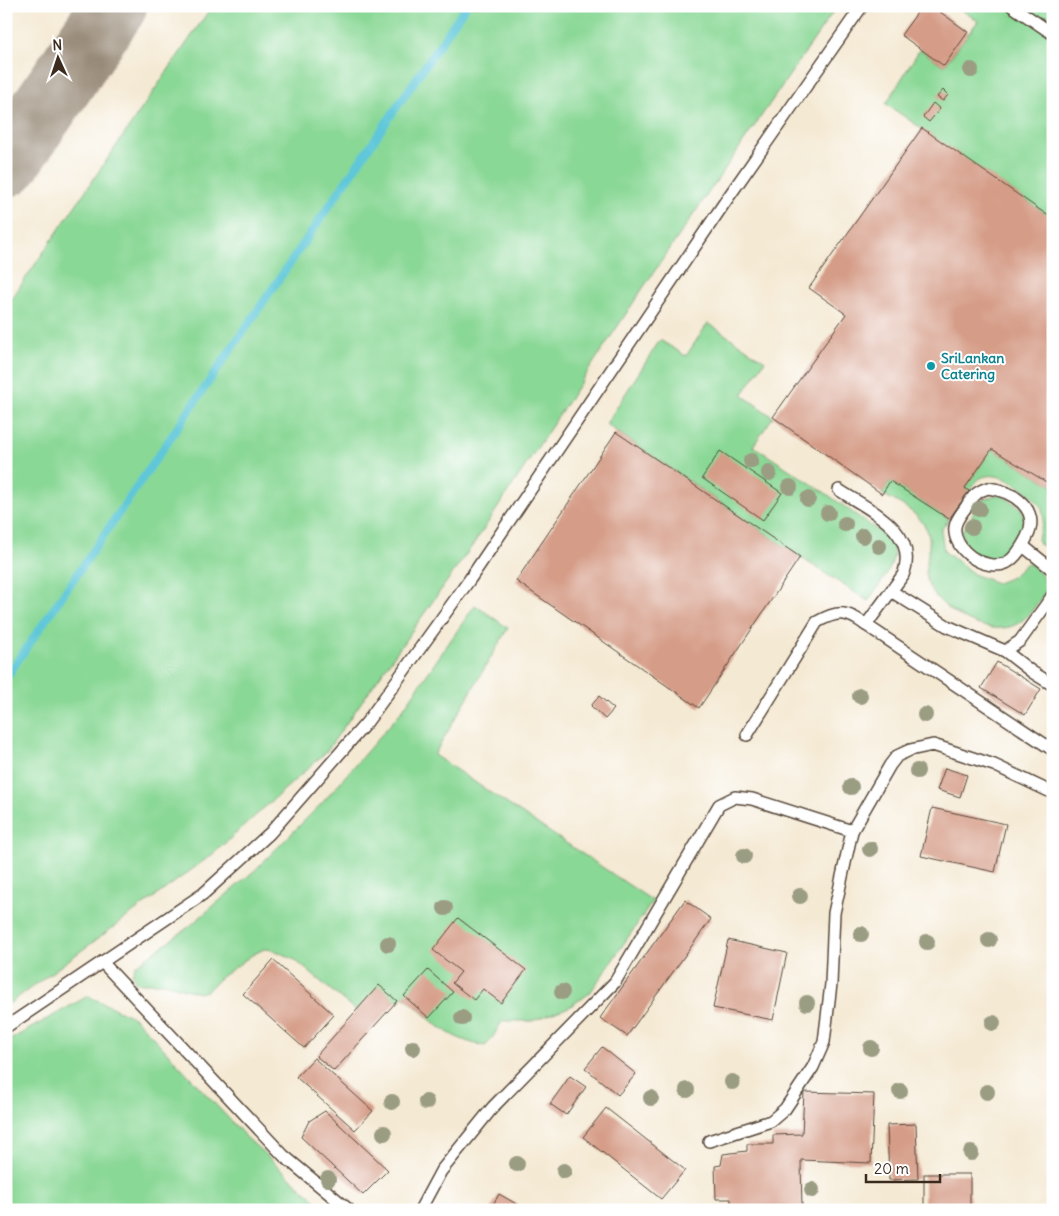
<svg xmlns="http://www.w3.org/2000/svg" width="1059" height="1216" font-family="Delius,sans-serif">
	<rect width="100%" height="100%" fill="#fff"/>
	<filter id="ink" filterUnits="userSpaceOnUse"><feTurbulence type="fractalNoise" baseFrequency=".02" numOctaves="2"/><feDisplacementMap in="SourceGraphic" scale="10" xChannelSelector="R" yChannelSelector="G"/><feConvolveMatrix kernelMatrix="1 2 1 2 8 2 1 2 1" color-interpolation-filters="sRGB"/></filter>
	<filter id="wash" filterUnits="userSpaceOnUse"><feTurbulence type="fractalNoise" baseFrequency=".0096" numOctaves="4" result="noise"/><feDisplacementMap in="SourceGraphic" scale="20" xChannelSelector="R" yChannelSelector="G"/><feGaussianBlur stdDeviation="1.12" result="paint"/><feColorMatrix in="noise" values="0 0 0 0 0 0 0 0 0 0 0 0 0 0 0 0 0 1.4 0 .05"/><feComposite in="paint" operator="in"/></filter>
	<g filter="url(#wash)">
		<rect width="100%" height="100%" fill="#f4e9d3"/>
		<!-- green -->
		<g fill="#8ad896" stroke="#62815a">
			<path d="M212 6H837L645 285 477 539 326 752 213 854 6 1006V307Z"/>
			<path d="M956 6H1053V219L886 104 920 49 944 66 978 21Z"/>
			<path d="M708 323 765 361 742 395 773 417 753 446 824 492 891 540C901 562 880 583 868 601L800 557 606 424 660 340 686 356Z"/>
			<path d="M992 449 1053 486V553L1039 544 1038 539C1039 530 1045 523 1043 513 1040 496 1003 472 987 476 978 477 974 484 969 491L965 488Z"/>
			<path d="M890 481 949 519 941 530 944 551 975 575 997 583 1012 577 1027 563C1036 566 1048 580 1047 590 1039 600 1031 615 1020 622 993 642 936 610 927 581 922 564 935 544 926 528 917 511 898 503 882 494Z"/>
			<path d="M996 495H1001L1021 508 1025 520 1024 527 1013 545 999 559 986 561 964 545 962 531 982 500Z"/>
			<path d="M475 605 508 628 434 755 653 901 590 993 569 1007 532 1021H503C496 1029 494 1039 485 1046 447 1039 432 1021 404 996L397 1001 356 1011 295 960 274 950 264 949 252 955 220 978 207 991 199 993 164 983H136L132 974 136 965 190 926 254 871 323 802 401 712Z"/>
			<path d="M88 996 135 1018 245 1136 326 1210H6V1042Z"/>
		</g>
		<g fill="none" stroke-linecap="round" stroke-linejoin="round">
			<!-- stream -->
			<path stroke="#5ec7d9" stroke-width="8" d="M6 678 466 6"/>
			<!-- taxiway -->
			<path stroke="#988a78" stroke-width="66" d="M6 164 114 6"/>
		</g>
		<g id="blocks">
			<!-- building -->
			<g fill="#d59c87">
				<path d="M922 6H932L968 32 944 66 901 35Z"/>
				<path d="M943 90 948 95 943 101 937 97Z"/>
				<path d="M933 103 940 109 929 122 923 117Z"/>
				<path d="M922 128 1053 219V486L992 449 965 488 969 491 949 519 890 481 882 494 773 417 846 314 809 288Z"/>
				<path d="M616 432 800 557 699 708 516 581Z"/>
				<path d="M720 451 782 493 763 520 702 478Z"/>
				<path d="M997 662 1041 689 1025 715 981 688Z"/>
				<path d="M599 696 614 709 605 719 591 706Z"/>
				<path d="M945 768 967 775 960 797 937 790Z"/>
				<path d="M932 808 1006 824 995 872 921 856Z"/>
				<path d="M685 900 711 919 627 1036 600 1018Z"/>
				<path d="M458 918 526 970 501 1003 483 989 474 1000 452 983 461 972 433 950Z"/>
				<path d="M728 940 787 953 773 1020 713 1008Z"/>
				<path d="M273 960 334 1015 304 1048 243 994Z"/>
				<path d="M428 970 453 992 429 1018 404 996Z"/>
				<path d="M379 985 397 1001 334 1071 316 1056Z"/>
				<path d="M602 1047 636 1074 618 1095 585 1068Z"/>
				<path d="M314 1058 373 1111 355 1130 296 1077Z"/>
				<path d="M570 1076 586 1087 566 1115 550 1104Z"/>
				<path d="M804 1092 874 1094 871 1163 801 1160 802 1210H731V1199H716L715 1166 721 1165 723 1154 747 1151V1144H773V1135L802 1134Z"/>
				<path d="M606 1108 685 1170 661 1199 583 1137Z"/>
				<path d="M325 1111 388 1170 363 1195 301 1137 309 1121Z"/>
				<path d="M916 1124 918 1179 889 1180 887 1125Z"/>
				<rect x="924" y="1174" width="46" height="36"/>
				<path d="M499 1194 527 1210H490Z"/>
			</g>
		</g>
	</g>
	<g filter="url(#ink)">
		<use href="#blocks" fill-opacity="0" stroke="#574739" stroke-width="1"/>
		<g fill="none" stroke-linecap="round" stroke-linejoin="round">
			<defs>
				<g id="lane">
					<path d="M1012 6 1053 34"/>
					<path d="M988 488C1014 491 1041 510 1027 537 1022 547 1016 558 1006 563 985 572 952 550 955 527 956 519 962 513 966 507 972 497 977 491 988 488Z"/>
					<path d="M1023 546 1053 570"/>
					<path d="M891 591 947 626 1005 651 1032 672 1053 685"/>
					<path d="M866 625 1053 750"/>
					<path d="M1005 651 1020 641 1053 595"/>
					<path d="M747 735 817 622C838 610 847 611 866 625L903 575C920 531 869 510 839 490"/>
					<path d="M102 962 284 1156 349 1210"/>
					<path d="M6 1027 203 894 270 833 367 722 470 579 725 202 862 6"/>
					<path d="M709 1141 771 1121 785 1109 813 1067 824 1042 831 984 834 913 852 831 890 765 897 756 910 750 933 745 994 765 1053 793"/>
					<path d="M420 1210 441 1171 493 1107 615 982 719 805 735 797 752 799 852 831"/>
				</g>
			</defs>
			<!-- lane casing -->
			<use href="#lane" stroke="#574739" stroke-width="14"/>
			<!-- lane -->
			<use href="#lane" stroke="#fff" stroke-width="11"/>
		</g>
		<!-- trees -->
		<g fill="#9b9d83">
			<circle cx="971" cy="70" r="8"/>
			<circle cx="751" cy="461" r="8"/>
			<circle cx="769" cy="473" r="8"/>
			<circle cx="790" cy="487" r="8"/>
			<circle cx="808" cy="499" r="8"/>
			<circle cx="979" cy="509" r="8"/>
			<circle cx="828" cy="513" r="8"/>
			<circle cx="845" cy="524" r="8"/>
			<circle cx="972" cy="527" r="8"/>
			<circle cx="863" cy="536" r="8"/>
			<circle cx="879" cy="546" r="8"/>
			<circle cx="860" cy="696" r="8"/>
			<circle cx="925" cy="715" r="8"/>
			<circle cx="917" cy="771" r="8"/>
			<circle cx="851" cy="787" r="8"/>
			<circle cx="870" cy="849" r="8"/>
			<circle cx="744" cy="856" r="8"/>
			<circle cx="800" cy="896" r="8"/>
			<circle cx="445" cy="908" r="8"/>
			<circle cx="861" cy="934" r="8"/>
			<circle cx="989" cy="940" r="8"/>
			<circle cx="927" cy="942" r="8"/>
			<circle cx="388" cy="944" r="8"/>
			<circle cx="562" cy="992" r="8"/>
			<circle cx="807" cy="1003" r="8"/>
			<circle cx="462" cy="1018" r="8"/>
			<circle cx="993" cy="1023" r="8"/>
			<circle cx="413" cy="1048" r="8"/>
			<circle cx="871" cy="1048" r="8"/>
			<circle cx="732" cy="1082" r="8"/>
			<circle cx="687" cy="1090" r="8"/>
			<circle cx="900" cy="1091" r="8"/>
			<circle cx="987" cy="1092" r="8"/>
			<circle cx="651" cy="1098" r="8"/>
			<circle cx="392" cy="1102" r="8"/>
			<circle cx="426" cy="1102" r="8"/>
			<circle cx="384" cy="1133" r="8"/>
			<circle cx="971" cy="1153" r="8"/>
			<circle cx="517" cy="1164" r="8"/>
			<circle cx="564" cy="1171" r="8"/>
			<circle cx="328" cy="1179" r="8"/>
			<circle cx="812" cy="1190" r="8"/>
		</g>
	</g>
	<!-- markers -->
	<circle fill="#0f9aa8" stroke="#fff" stroke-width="2" cx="931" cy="366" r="5"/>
	<g text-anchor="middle" stroke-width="4" stroke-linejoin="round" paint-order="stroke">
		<!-- culture labels -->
		<g font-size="14" font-weight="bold" fill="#0d838f" stroke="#fff" text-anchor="start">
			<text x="941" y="363">SriLankan<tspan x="941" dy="16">Catering</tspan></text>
		</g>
	</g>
	<!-- margin -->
	<rect width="1059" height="1216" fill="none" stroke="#fff" stroke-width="25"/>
	<!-- north arrow -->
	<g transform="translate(58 58) rotate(357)" stroke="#ffffff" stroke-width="4" paint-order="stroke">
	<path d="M0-4L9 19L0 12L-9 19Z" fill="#3b2a1e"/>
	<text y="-8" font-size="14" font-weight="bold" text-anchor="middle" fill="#3b2a1e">N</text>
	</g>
	<!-- scale -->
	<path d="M866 1174v8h74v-8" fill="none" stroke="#3b2a1e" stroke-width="2.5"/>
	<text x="874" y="1174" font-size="15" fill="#3b2a1e" stroke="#ffffff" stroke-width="4" paint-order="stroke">20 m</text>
</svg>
